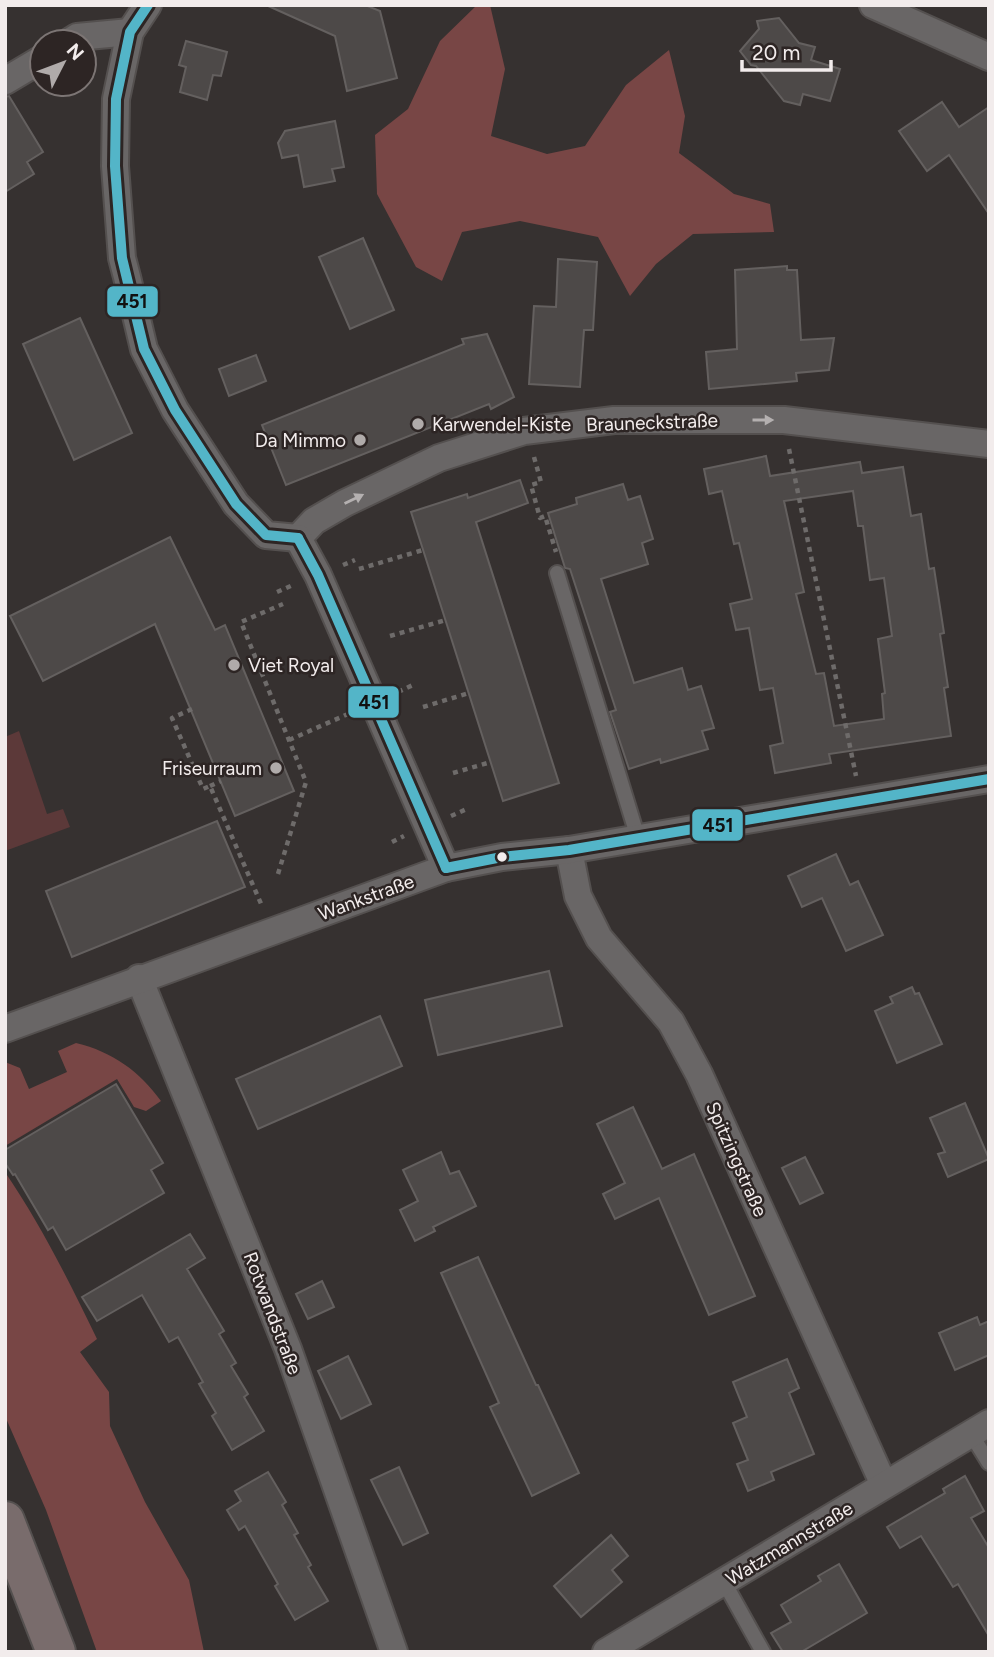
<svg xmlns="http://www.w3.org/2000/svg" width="994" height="1657" font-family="Figtree,sans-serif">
	<rect width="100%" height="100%" fill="#363130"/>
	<!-- green -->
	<path fill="#5c3939" d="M19 731 47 814 63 809 70 827 5 851V737Z"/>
	<!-- forest -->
	<g fill="#784645">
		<path d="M477 5H490L505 69 491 136 547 154 585 146 626 85 669 50 685 116 679 153 734 194 770 204 774 232 693 234 656 264 630 296 598 237 520 221 462 232 442 281 416 267 377 194 375 135 408 109 440 41Z"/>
		<path d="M76 1043C113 1052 139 1071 161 1101L146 1111 134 1107 117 1079 5 1146V1062L20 1068 29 1089 67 1072 58 1051Z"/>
		<path d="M5 1172C41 1225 69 1281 97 1339L80 1352 109 1392 110 1426 145 1502 189 1580 204 1652H97L46 1510 5 1416Z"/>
	</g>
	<!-- building -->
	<g fill="#4d4948" stroke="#64605f" stroke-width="2" fill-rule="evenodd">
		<path d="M266 5H365L380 11 397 78 347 91 335 36Z"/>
		<path d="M779 18 799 43 815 47 811 60 840 69 830 101 803 94 800 105 784 101 756 66 751 65 740 51 759 29 757 21Z"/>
		<path d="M186 41 227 52 221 76 213 75 207 100 180 92 186 67 179 65Z"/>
		<path d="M9 96 43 152 27 162 34 174 5 192V97Z"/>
		<path d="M942 102 959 127 989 107V214L949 155 927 171 899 131Z"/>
		<path d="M335 121 344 167 332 169 335 181 304 187 298 155 282 158 278 143 285 131Z"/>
		<path d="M363 238 394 310 350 329 319 257Z"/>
		<path d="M558 259 597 262 593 330H584L580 387 529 384 534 306 556 307Z"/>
		<path d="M787 266V270H797L801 340 834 338 829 370 796 373 797 381 709 389 706 352 737 349 735 270Z"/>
		<path d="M80 318 132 433 74 460 23 344Z"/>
		<path d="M487 334 514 397 491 409 489 404 286 485 262 425 464 344 462 339Z"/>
		<path d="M256 355 266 381 229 396 219 369Z"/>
		<path d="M766 456 770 476 860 462 862 473 903 467 911 516 921 514 929 569 934 568 944 633 940 634 948 687 944 688 951 736 829 754 831 763 775 773 770 746 783 743 773 688 760 690 749 628 736 630 730 604 752 599 739 543 734 544 722 491 709 494 704 469ZM853 491 858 526H863L870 580 884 578 892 636 878 639 885 693 882 694 884 719 834 726 824 673 816 674 796 594 804 592 784 501Z"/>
		<path d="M520 480 528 503 476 522 559 783 503 801 411 512 467 494 468 498Z"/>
		<path d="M623 484 628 500 640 496 653 539 642 543 648 564 601 579 634 683 682 668 688 690 701 686 714 728 702 731 708 749 661 763 660 759 629 769 610 712 616 710 570 569 565 568 548 513 577 504 576 498Z"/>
		<path d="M170 537 215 630 225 625 294 791 235 816 155 624 43 681 10 616Z"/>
		<path d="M217 821 245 887 72 957 46 891Z"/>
		<path d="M836 854 850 885 858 881 883 935 846 951 822 898 802 907 788 876Z"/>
		<path d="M549 971 562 1026 438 1055 425 1000Z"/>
		<path d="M912 987 915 994 919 993 942 1044 897 1063 875 1011 893 1003 890 997Z"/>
		<path d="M380 1016 402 1066 258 1129 236 1079Z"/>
		<path d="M116 1084 163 1163 151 1170 164 1193 66 1250 53 1227 48 1230 15 1174 13 1175 5 1163V1150Z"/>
		<path d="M965 1103 989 1159 948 1177 938 1154 945 1152 930 1118Z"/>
		<path d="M633 1107 662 1169 694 1154 755 1296 709 1315 659 1198 615 1219 603 1194 625 1183 597 1124Z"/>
		<path d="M441 1152 450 1174 459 1171 476 1206 433 1227 435 1231 415 1241 400 1210 418 1201 403 1170Z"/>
		<path d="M805 1157 823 1193 800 1204 782 1168Z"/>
		<path d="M190 1234 205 1258 187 1269 224 1331 219 1334 236 1363 231 1366 248 1394 244 1397 264 1431 232 1450 212 1416 216 1413 199 1384 203 1382 178 1337 169 1342 142 1295 97 1321 82 1297Z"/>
		<path d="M478 1257 536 1385H538L579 1473 532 1496 490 1407 499 1403 441 1273Z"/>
		<path d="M322 1281 334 1307 308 1319 296 1294Z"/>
		<path d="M977 1317 980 1325 989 1321V1355L955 1370 939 1333Z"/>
		<path d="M348 1356 371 1404 341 1419 318 1371Z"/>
		<path d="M787 1359 799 1388 789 1393 814 1454 771 1472 774 1480 748 1491 737 1464 748 1460 733 1423 747 1417 733 1382Z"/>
		<path d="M399 1467 428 1533 403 1545 371 1480Z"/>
		<path d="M268 1472 286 1502 282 1505 298 1533 294 1535 311 1565 308 1567 328 1601 295 1620 275 1586 278 1584 245 1526 239 1530 227 1510 241 1501 235 1491Z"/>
		<path d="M965 1476 984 1511 971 1518 989 1548V1636L958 1584 953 1587 921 1536 900 1548 887 1527 945 1493 943 1489Z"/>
		<path d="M611 1535 628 1556 612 1570 622 1582 581 1617 554 1586Z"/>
		<path d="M839 1564 867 1613 801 1652H783L771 1633 791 1622 781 1605 821 1581 818 1576Z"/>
	</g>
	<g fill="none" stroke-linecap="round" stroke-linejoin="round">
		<defs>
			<g id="service">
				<path d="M557 573 638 838"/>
				<path d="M971 1434 989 1463"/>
				<path d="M724 1582 763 1652"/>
			</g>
			<g id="minor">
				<path d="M148 5 130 32 116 99 115 166 122 258 127 277 144 349 175 410 236 504 266 535 298 538"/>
				<path d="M873 5 989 57"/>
				<path d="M69 42 77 37 130 32"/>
				<path d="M5 81 42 59"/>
				<path d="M298 538 314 521 345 503 439 458 524 431 614 420H784L989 444"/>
				<path d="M298 538 318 575 446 868"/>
				<path d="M569 850 578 896 599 938 671 1022 699 1074 884 1485"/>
				<path d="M139 978 288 1349 394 1652"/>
				<path d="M5 1029 446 868 502 857 569 850 989 779"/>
				<path d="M606 1652 989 1423"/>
			</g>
			<path id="primary" d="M5 1521 56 1652"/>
		</defs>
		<!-- service casing -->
		<use href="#service" stroke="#54504f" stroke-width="18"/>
		<!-- minor casing -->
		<use href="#minor" stroke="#54504f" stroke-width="30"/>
		<!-- primary casing -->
		<use href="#primary" stroke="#54504f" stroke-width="42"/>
		<!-- path -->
		<g stroke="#6e6b6a" stroke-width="4.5" stroke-dasharray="5 5" stroke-linecap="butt">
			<path d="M789 449 856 776"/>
			<path d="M534 457 541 482 531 485 540 518 545 516 556 552"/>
			<path d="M343 565 355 560"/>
			<path d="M359 569 423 550"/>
			<path d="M277 592 293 585"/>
			<path d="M390 636 446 620"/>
			<path d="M398 692 413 685"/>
			<path d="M423 707 469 693"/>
			<path d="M192 709 172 718 203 789 210 786 262 906"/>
			<path d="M289 740 348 714"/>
			<path d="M453 773 491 762"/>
			<path d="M210 786 221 781"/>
			<path d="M451 816 469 808"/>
			<path d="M392 842 404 836"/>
			<path d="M278 874 306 782 241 622 283 604"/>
		</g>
		<!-- service -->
		<use href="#service" stroke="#696666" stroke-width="14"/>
		<!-- minor -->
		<use href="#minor" stroke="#696666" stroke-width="26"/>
		<!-- primary -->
		<use href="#primary" stroke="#796c6c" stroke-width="38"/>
		<defs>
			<g id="bus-1">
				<path d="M148 5 130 32 116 99 115 166 122 258 144 349 175 410 236 504 266 535 298 538"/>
				<path d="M298 538 318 575 446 868"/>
				<path d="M446 868 502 857 569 850 989 779"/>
			</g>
		</defs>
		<!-- bus-1 casing -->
		<use href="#bus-1" stroke="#2d2524" stroke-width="16"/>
		<!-- bus-1 -->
		<use href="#bus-1" stroke="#53b5c8" stroke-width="10"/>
	</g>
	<!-- one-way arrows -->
	<defs><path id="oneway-solid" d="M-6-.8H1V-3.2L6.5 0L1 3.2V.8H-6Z" transform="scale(1.75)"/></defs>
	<g fill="#b4b0b0">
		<use href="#oneway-solid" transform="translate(763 420)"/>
		<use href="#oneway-solid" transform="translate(354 499) rotate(-26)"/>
	</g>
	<!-- markers -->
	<g fill="#b0abaa" stroke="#2d2524" stroke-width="2.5">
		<circle cx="418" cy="424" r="7"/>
		<circle cx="360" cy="440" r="7"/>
		<circle cx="234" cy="665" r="7"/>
		<circle cx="276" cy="768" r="7"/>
	</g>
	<circle fill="#f2ecec" stroke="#2d2524" stroke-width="2.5" cx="502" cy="857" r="6"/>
	<g text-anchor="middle" stroke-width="5" stroke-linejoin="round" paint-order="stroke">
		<!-- street labels -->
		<g font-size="19" fill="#f2ecec" stroke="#2d2524">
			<text transform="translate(652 422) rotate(-2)" y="7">Brauneckstraße</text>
			<text transform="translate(366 897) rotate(-20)" y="7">Wankstraße</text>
			<text transform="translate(737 1159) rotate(66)" y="7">Spitzingstraße</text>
			<text transform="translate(273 1313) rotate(69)" y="7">Rotwandstraße</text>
			<text transform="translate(789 1543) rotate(-31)" y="7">Watzmannstraße</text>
		</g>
		<!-- poi labels -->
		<g font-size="19" fill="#f2ecec" stroke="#2d2524" text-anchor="start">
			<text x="432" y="431">Karwendel-Kiste</text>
			<text x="346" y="447" text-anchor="end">Da Mimmo</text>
			<text x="248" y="672">Viet Royal</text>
			<text x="262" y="775" text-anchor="end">Friseurraum</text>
		</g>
	</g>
	<g stroke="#2d2524" stroke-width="2.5">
		<rect x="106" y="285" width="53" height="33" rx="7" fill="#53b5c8"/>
		<rect x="347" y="685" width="53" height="34" rx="7" fill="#53b5c8"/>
		<rect x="691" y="808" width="53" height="34" rx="7" fill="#53b5c8"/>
	</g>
	<g font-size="19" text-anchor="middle" font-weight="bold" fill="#111">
		<text x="132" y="308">451</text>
		<text x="374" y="709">451</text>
		<text x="718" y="832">451</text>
	</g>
	<!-- border -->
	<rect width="994" height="1657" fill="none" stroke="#f2ecec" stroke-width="14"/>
	<!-- north arrow -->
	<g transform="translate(63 63) rotate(48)"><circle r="33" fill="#2d2524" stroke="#7c7574" stroke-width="2"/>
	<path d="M0-5L12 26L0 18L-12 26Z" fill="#b0abaa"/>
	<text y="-10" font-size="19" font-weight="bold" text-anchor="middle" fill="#f2ecec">N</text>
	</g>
	<!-- scale -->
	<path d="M742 60v10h89v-10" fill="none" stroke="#f2ecec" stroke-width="3.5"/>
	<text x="752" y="60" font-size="21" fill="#f2ecec" stroke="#2d2524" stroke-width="5" paint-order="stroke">20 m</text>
</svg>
